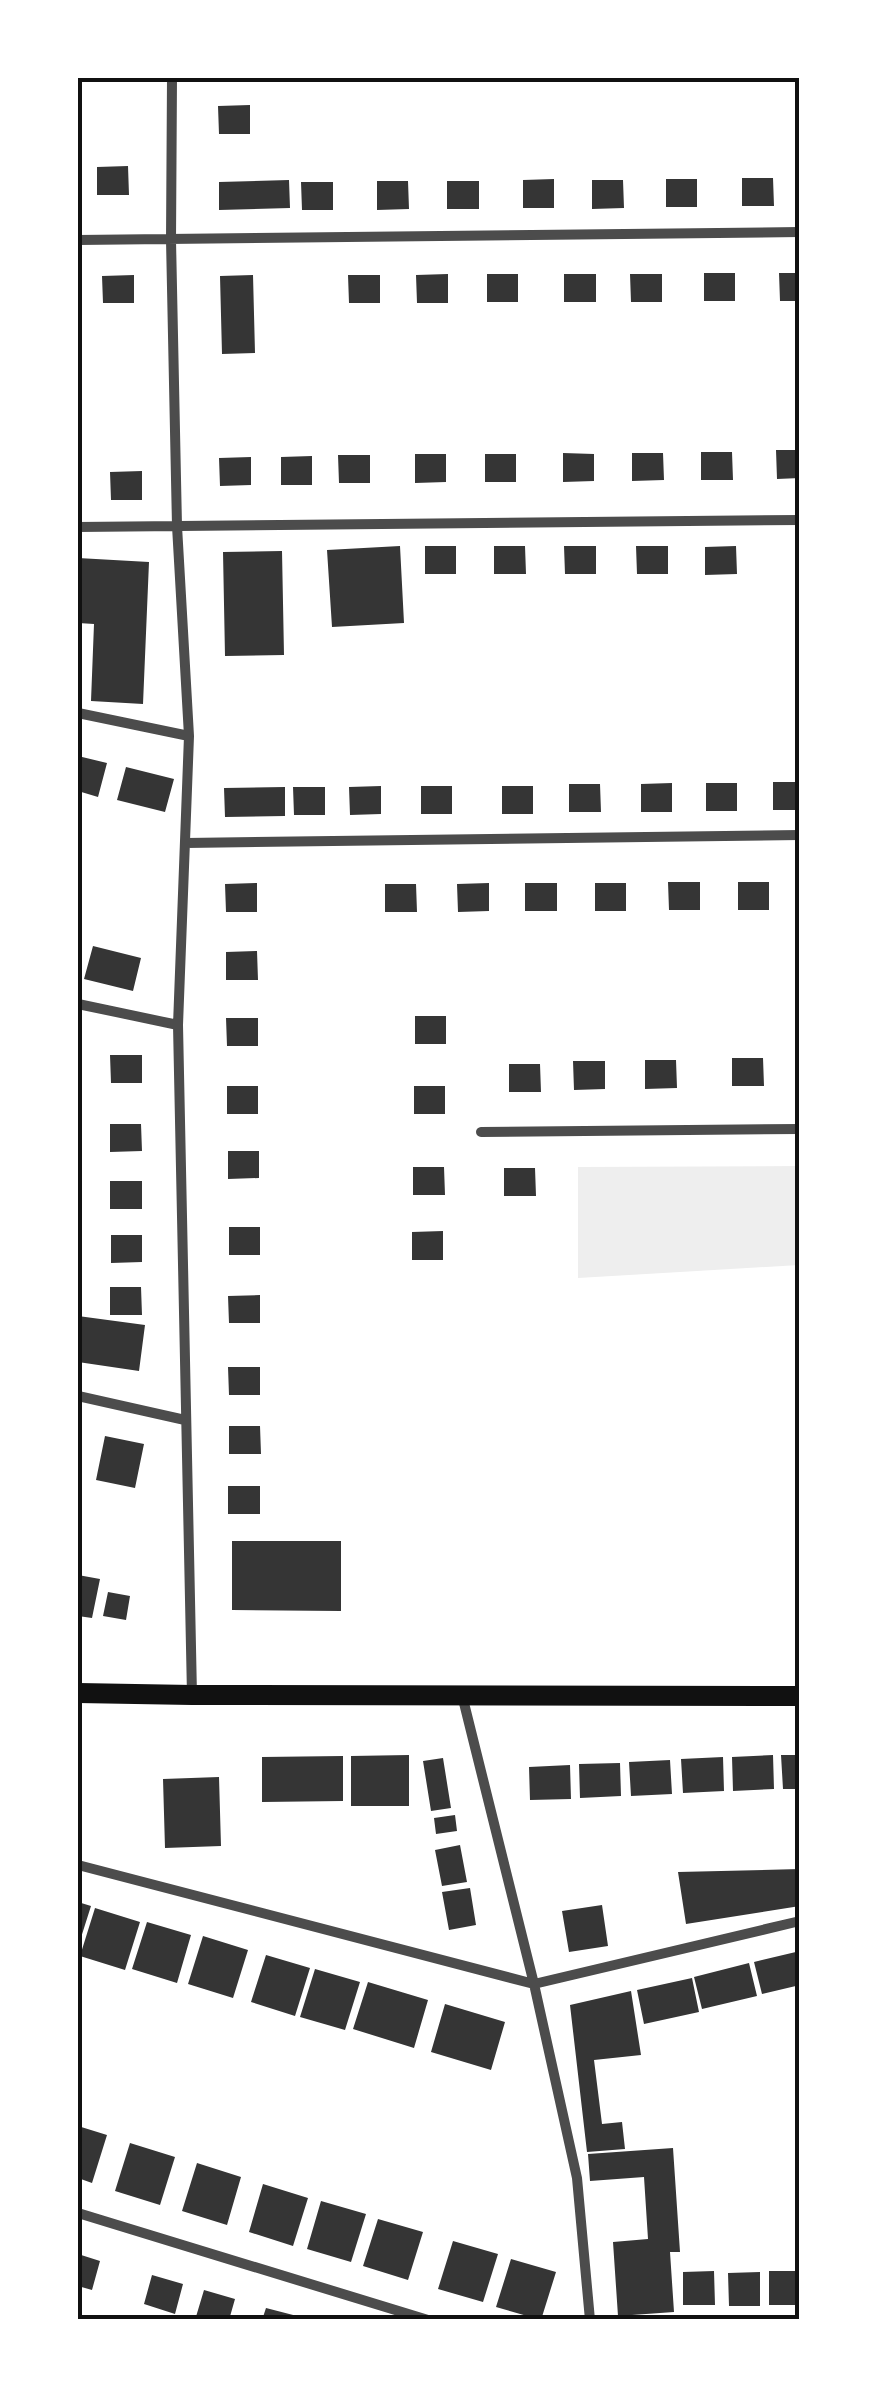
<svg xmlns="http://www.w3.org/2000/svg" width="877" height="2397" font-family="'Noto Sans',sans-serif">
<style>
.green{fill:#eee}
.building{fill:#353535}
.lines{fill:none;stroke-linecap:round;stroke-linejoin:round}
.minor{stroke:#4c4c4c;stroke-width:10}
.primary{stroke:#111;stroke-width:20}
.neatline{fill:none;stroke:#111;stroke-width:4}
</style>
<rect width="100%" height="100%" fill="#fff"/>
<!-- green -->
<path class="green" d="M799,1166V1265L578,1278V1167Z"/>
<!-- building -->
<path class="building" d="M250,105V134H219L218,106Z
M128,166L129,195H97V167Z
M742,178H773L774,206H742Z
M554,179V208H523V180Z
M666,179H697V207H666Z
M289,180L290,208L219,210V182Z
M592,180H623L624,208L592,209Z
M377,181H408L409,209L377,210Z
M447,181H479V209H447Z
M301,182H333V210H302Z
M704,273H735V301H704Z
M779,273H800V301H780Z
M448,274V303H417L416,275Z
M487,274H518V302H487Z
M564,274H596V302H564Z
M630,274H662V302H631Z
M134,275V303H103L102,276Z
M253,275L255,353L222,354L220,276Z
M348,275H380V303H349Z
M776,450H800V478L777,479Z
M701,452H732L733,480H701Z
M563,453L594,454V481L563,482Z
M632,453H663L664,480L632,481Z
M415,454H446V482L415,483Z
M485,454H516V482H485Z
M338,455H370V483H339Z
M312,456V485H281V457Z
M251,457V485L220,486L219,458Z
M142,471V500H111L110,472Z
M400,546L404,623L332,627L327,550Z
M425,546H456V574H425Z
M494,546H525L526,574H494Z
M564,546H596V574H565Z
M636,546H668V574H637Z
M736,546L737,574L705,575V547Z
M282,551L284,655L225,656L223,552Z
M78,558L149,562L143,704L91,701L94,624L78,623Z
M78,756L107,763L98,797L78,791Z
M126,767L174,779L165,812L117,800Z
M773,782H800V810H773Z
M672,783V812H641V784Z
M706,783H737V811H706Z
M569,784H600L601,812H569Z
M381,786V814L350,815L349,787Z
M421,786H452V814H421Z
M502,786H533V814H502Z
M285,787V816L225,817L224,788Z
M293,787H325V815H294Z
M668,882H700V910H669Z
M738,882H769V910H738Z
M257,883V912H226L225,884Z
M489,883V911L458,912L457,884Z
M525,883H557V911H525Z
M595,883H626V911H595Z
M385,884H416L417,912H385Z
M93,946L141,958L133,991L84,979Z
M257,951L258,980H226V952Z
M415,1016H446V1044H415Z
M226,1018H258V1046H227Z
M110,1055H142V1083H111Z
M732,1058H763L764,1086H732Z
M645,1060H676L677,1088L645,1089Z
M573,1061H605V1089L574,1090Z
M509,1064H540L541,1092H509Z
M227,1086H258V1114H227Z
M414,1086H445V1114H414Z
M110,1124H141L142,1151L110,1152Z
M228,1151H259V1178L228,1179Z
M413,1167H444L445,1195H413Z
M504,1168H535L536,1196H504Z
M110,1181H142V1209H110Z
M229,1227H260V1255H229Z
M443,1231V1260H412V1232Z
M111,1235H142V1262L111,1263Z
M110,1287H141L142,1315H110Z
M260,1295V1323H229L228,1296Z
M78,1316L145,1325L139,1371L78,1362Z
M228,1367H260V1395H229Z
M229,1426H260L261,1454H229Z
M105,1436L144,1444L135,1488L96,1480Z
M228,1486H260V1514H228Z
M232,1541H341V1611L232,1610Z
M78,1575L100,1579L92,1618L78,1616Z
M108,1592L130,1596L126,1620L103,1616Z
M409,1755V1806H351V1756Z
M773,1755L774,1789L733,1791L732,1757Z
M781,1755H800V1789H783Z
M343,1756V1801L262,1802V1757Z
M723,1757L724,1791L683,1793L681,1759Z
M443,1758L451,1808L431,1811L423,1761Z
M670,1760L672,1794L631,1796L629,1762Z
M620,1763L621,1796L580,1798L579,1764Z
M570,1765L571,1799L530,1800L529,1767Z
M219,1777L221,1846L165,1848L163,1779Z
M455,1815L457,1831L436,1834L434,1818Z
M460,1845L467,1882L442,1886L435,1850Z
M800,1869V1906L686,1924L678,1872Z
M470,1888L476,1925L449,1930L442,1892Z
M78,1902L91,1906L78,1947Z
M602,1905L608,1946L569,1952L562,1911Z
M95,1908L140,1922L125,1970L80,1956Z
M147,1922L191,1935L177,1983L132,1969Z
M203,1936L248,1950L233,1998L188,1984Z
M800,1951V1985L762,1994L754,1962Z
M266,1955L310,1968L295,2016L251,2002Z
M749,1963L757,1996L702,2009L694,1977Z
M315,1969L360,1982L345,2030L300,2017Z
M692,1978L699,2012L644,2024L637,1990Z
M368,1982L428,2000L414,2048L353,2029Z
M631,1991L641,2055L594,2060L602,2124L622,2122L625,2149L587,2152L570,2005Z
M445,2004L505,2022L491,2070L431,2052Z
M78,2126L107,2135L92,2183L78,2178Z
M130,2143L175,2157L160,2205L115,2191Z
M673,2148L680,2252H670L674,2312L618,2316L613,2242L648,2239L644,2177L590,2181L588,2154Z
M197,2163L241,2177L227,2225L182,2211Z
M263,2184L308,2198L293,2246L249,2232Z
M321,2201L366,2214L351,2262L307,2249Z
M378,2219L423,2232L408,2280L363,2266Z
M453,2241L498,2254L483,2302L438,2289Z
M78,2254L100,2261L92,2290L78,2286Z
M511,2259L556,2272L541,2320L496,2307Z
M714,2271L715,2305H683V2272Z
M769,2271H800V2305H769Z
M760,2272V2306H729L728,2273Z
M152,2275L183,2284L175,2314L144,2304Z
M204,2290L235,2299L229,2320H195Z
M266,2308L297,2316L296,2320H262Z"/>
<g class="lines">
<!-- minor -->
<path class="minor" d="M172,78L171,240L177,526L189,736L178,1025L192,1695
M78,240L800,232
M78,527L800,520
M78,713L189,736
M186,843L800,835
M78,1004L178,1025
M481,1132L800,1129
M78,1396L185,1420
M462,1695L534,1984L577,2178L590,2320
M78,1865L534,1984L800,1921
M78,2213L428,2320"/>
<!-- primary -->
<path class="primary" d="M78,1693L192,1695L800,1696"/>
</g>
<!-- border -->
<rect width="877" height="2397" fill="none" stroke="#ffffff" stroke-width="160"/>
<rect x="80" y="80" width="717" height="2237" class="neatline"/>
</svg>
